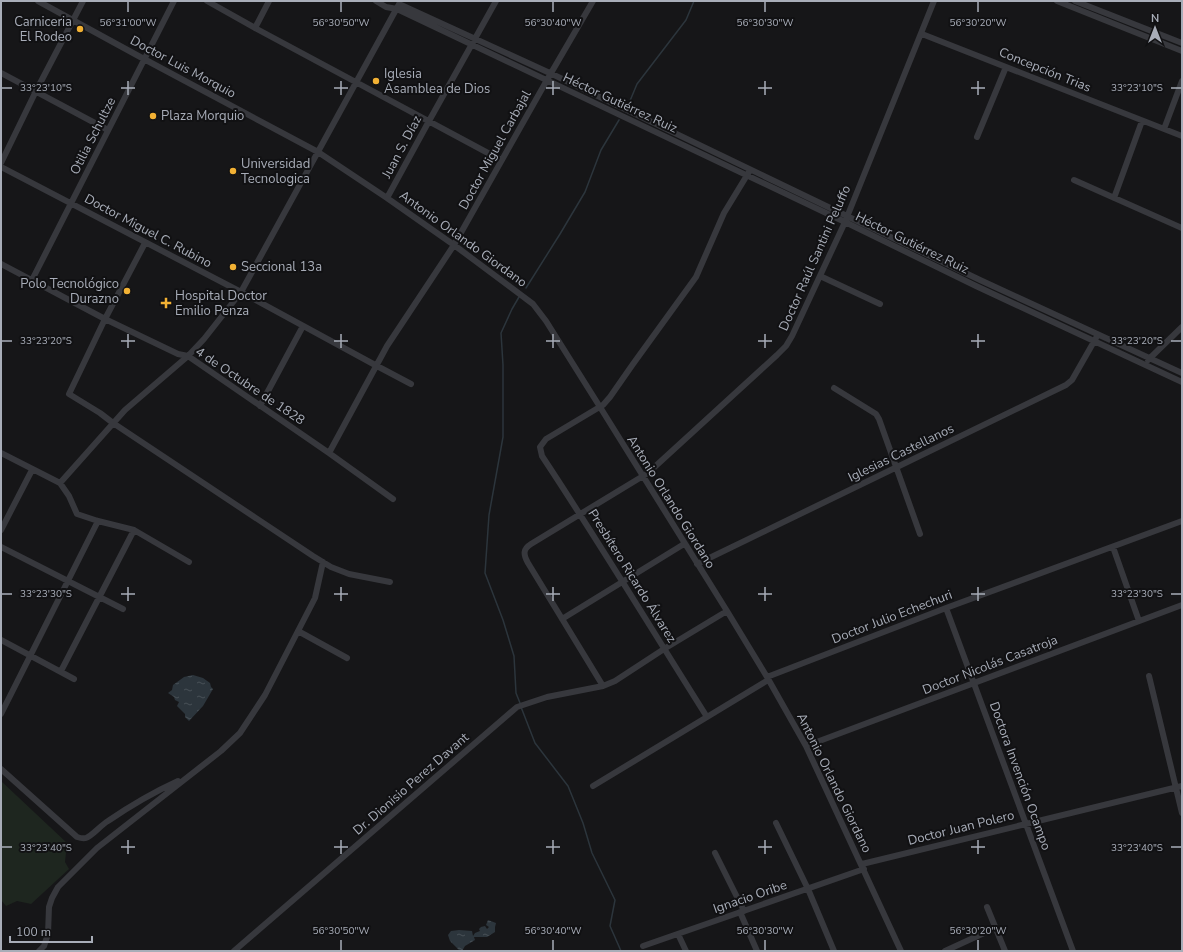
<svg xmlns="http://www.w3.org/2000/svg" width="1183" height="952" font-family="'Nunito Sans',sans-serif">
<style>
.pitch{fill:#1e261f}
.water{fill:url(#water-ripples)}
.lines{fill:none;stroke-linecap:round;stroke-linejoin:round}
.stream{stroke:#2c353c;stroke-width:1.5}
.street{stroke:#37383d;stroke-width:6}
.ticks{fill:none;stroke:#a8adb8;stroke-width:1.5}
.poi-dot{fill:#f2b134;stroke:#111113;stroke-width:1.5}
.labels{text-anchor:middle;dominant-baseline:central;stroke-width:4;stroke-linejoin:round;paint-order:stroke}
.poi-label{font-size:13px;fill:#a8adb8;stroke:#111113;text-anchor:start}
.street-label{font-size:13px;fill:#a8adb8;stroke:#111113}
.ticks-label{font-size:10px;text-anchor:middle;fill:#a8adb8;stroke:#111113;stroke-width:4;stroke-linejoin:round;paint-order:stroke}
</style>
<defs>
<pattern id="water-ripples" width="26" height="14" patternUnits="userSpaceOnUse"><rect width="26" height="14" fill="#2c353c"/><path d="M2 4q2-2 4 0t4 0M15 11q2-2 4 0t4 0" fill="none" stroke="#485056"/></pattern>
</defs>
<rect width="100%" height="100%" fill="#161618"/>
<!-- pitch -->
<path class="pitch" d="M1,781L67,843L65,862L69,869L31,904L17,901L6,906L1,900Z"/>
<!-- water -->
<path class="water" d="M193,675L203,678L210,683L211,687L213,689L203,706L189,721L185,717V714L177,706L179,702L175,700L174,697L168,693L172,690L173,685L184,677Z
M488,920L496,923L495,927V932L487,937H474L475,940L465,946L462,951H460L450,941L448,935L451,931L459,930L472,931L473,936L475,933L480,931L479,929L481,927L485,926L487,929L489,927L486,925Z"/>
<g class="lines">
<!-- stream -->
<path class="stream" d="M627,108L637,84L686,20L694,1
M526,288L560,234L585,192L601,150L619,120
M519,297L512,309L501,333L503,365V437L489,515L485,573L503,620L514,656L516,693L520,703
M521,707L535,743L568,786L583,823L592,853L615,900L610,926L621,951"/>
<!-- street -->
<path class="street" d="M38,1L144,59L318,152L387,198L454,245L533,304L546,321L600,407L727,611L767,677L806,746L901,951
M207,1L255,28L501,160
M376,1L386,7L397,9L845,222L976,286L1182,382
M1057,1L1182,51
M1075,1L1182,43
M399,4L552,74L980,280L1182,373
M255,28L269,1
M922,34L1182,136
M1,73L108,130
M1164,129L1182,81
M977,137L1006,67
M1,163L36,91L83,1
M1,167L241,292L377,366L411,384
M1074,180L1182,228
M387,198L429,121L496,1
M1114,198L1142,121
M145,243L105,319L69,394L100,413L113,423L313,556L331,567L349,574L390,582
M1,264L105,319L178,354L188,356L329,453L393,499
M820,276L880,304
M32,280L174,1
M1148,360L1182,327
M834,388L876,414L879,419L920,534
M260,406L303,326
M1,453L60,483L69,496L77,514L98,521L134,530L189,562
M329,453L387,346L454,245L547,80L593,1
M60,483L125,410L188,356L204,339L241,292L398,6
M1,530L32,470
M1,547L123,609
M1113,547L1139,621
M697,564L897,467L1066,385L1072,380L1096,338
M946,608L1073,951
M562,619L684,544
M298,631L347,658
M1,640L74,679
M61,671L134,530
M1149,676L1182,813
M767,677L946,608L1182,521
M603,686L528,563C523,554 523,549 531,544L648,473L777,355L786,346L792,336L845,222L934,1
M1,714L98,521
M707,717C652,630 599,542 542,456L540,447L546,439L603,405L610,397L633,364L696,277L724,213L749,172
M806,746L1182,605
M1,769L77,837C80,838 83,839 86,838C92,836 101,825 108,821C130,806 154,792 178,781
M593,786L768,680
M776,823L808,889L834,951
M715,853L744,911
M862,864L1182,786
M987,907L1005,951
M740,912L757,951
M678,934L686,951
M643,946L864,869
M39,951L44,946L48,934L49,907L52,898L58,887L97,848L221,751L240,733L265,695L315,598L323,562
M234,951L517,707L547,697L603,686L615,681L664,649L727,611
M945,951L995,928"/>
</g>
<!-- ticks -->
<path class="ticks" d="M128,2V12M341,2V12M553,2V12M765,2V12M978,2V12M128,81V95M341,81V95M553,81V95M765,81V95M978,81V95M2,88H12M121,88H135M334,88H348M546,88H560M758,88H772M971,88H985M1171,88H1181M128,334V348M341,334V348M553,334V348M765,334V348M978,334V348M2,341H12M121,341H135M334,341H348M546,341H560M758,341H772M971,341H985M1171,341H1181M128,587V601M341,587V601M553,587V601M765,587V601M978,587V601M2,594H12M121,594H135M334,594H348M546,594H560M758,594H772M971,594H985M1171,594H1181M128,840V854M341,840V854M553,840V854M765,840V854M978,840V854M2,847H12M121,847H135M334,847H348M546,847H560M758,847H772M971,847H985M1171,847H1181M341,940V950M553,940V950M765,940V950M978,940V950"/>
<!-- markers -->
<g class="poi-dot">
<circle cx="80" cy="29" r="4"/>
<circle cx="376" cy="81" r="4"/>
<circle cx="153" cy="116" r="4"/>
<circle cx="233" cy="171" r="4"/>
<circle cx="233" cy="267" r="4"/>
<circle cx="127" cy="291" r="4"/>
<path d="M164 297h4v4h4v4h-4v4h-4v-4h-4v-4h4z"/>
</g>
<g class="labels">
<!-- poi labels -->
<g class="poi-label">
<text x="72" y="22" text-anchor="end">Carniceria<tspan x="72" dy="15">El Rodeo</tspan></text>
<text x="384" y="74">Iglesia<tspan x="384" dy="15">Asamblea de Dios</tspan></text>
<text x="161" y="116">Plaza Morquio</text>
<text x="241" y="164">Universidad<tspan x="241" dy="15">Tecnologica</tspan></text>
<text x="241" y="267">Seccional 13a</text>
<text x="119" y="284" text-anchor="end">Polo Tecnológico<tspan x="119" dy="15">Durazno</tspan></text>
<text x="175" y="296">Hospital Doctor<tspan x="175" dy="15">Emilio Penza</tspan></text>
</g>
<!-- street labels -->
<g class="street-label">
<text transform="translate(183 67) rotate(28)">Doctor Luis Morquio</text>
<text transform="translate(1045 70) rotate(22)">Concepción Trias</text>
<text transform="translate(620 103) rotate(25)">Héctor Gutiérrez Ruiz</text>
<text transform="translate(93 136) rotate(-63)">Otilia Schultze</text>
<text transform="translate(402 147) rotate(-62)">Juan S. Díaz</text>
<text transform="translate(495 150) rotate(-61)">Doctor Miguel Carbajal</text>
<text transform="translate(148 231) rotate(28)">Doctor Miguel C. Rubino</text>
<text transform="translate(463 239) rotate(36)">Antonio Orlando Giordano</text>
<text transform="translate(912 243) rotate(26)">Héctor Gutiérrez Ruiz</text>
<text transform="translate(815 258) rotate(-66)">Doctor Raúl Santini Peluffo</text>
<text transform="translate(250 386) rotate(34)">4 de Octubre de 1828</text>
<text transform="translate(901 453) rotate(-26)">Iglesias Castellanos</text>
<text transform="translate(671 502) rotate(58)">Antonio Orlando Giordano</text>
<text transform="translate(632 576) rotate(58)">Presbítero Ricardo Álvarez</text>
<text transform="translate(892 617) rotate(-21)">Doctor Julio Echechuri</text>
<text transform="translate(990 665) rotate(-21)">Doctor Nicolás Casatroja</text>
<text transform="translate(1020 776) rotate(70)">Doctora Invención Ocampo</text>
<text transform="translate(834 783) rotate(64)">Antonio Orlando Giordano</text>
<text transform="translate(411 784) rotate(-41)">Dr. Dionisio Perez Davant</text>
<text transform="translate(961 828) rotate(-14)">Doctor Juan Polero</text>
<text transform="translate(750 897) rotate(-19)">Ignacio Oribe</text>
</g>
</g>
<g class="ticks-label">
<text x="128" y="26">56°31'00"W</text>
<text x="341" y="26">56°30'50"W</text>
<text x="553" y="26">56°30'40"W</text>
<text x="765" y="26">56°30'30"W</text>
<text x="978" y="26">56°30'20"W</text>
<text x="46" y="91">33°23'10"S</text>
<text x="1137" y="91">33°23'10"S</text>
<text x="46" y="344">33°23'20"S</text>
<text x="1137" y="344">33°23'20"S</text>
<text x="46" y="597">33°23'30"S</text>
<text x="1137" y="597">33°23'30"S</text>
<text x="46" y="851">33°23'40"S</text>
<text x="1137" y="851">33°23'40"S</text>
<text x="341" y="934">56°30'50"W</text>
<text x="553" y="934">56°30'40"W</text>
<text x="765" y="934">56°30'30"W</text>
<text x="978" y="934">56°30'20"W</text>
</g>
<!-- border -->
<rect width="1183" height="952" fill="none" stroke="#a8adb8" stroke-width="4"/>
<!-- north arrow -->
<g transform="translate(1155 28)" stroke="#111113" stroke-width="3" paint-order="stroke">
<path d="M0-3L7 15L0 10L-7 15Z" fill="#a8adb8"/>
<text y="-6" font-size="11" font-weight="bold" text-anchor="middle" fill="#a8adb8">N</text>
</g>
<!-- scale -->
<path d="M10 936v6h82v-6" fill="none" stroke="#a8adb8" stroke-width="2"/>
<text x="16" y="936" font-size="12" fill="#a8adb8" stroke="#111113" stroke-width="3" paint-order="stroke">100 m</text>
</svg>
